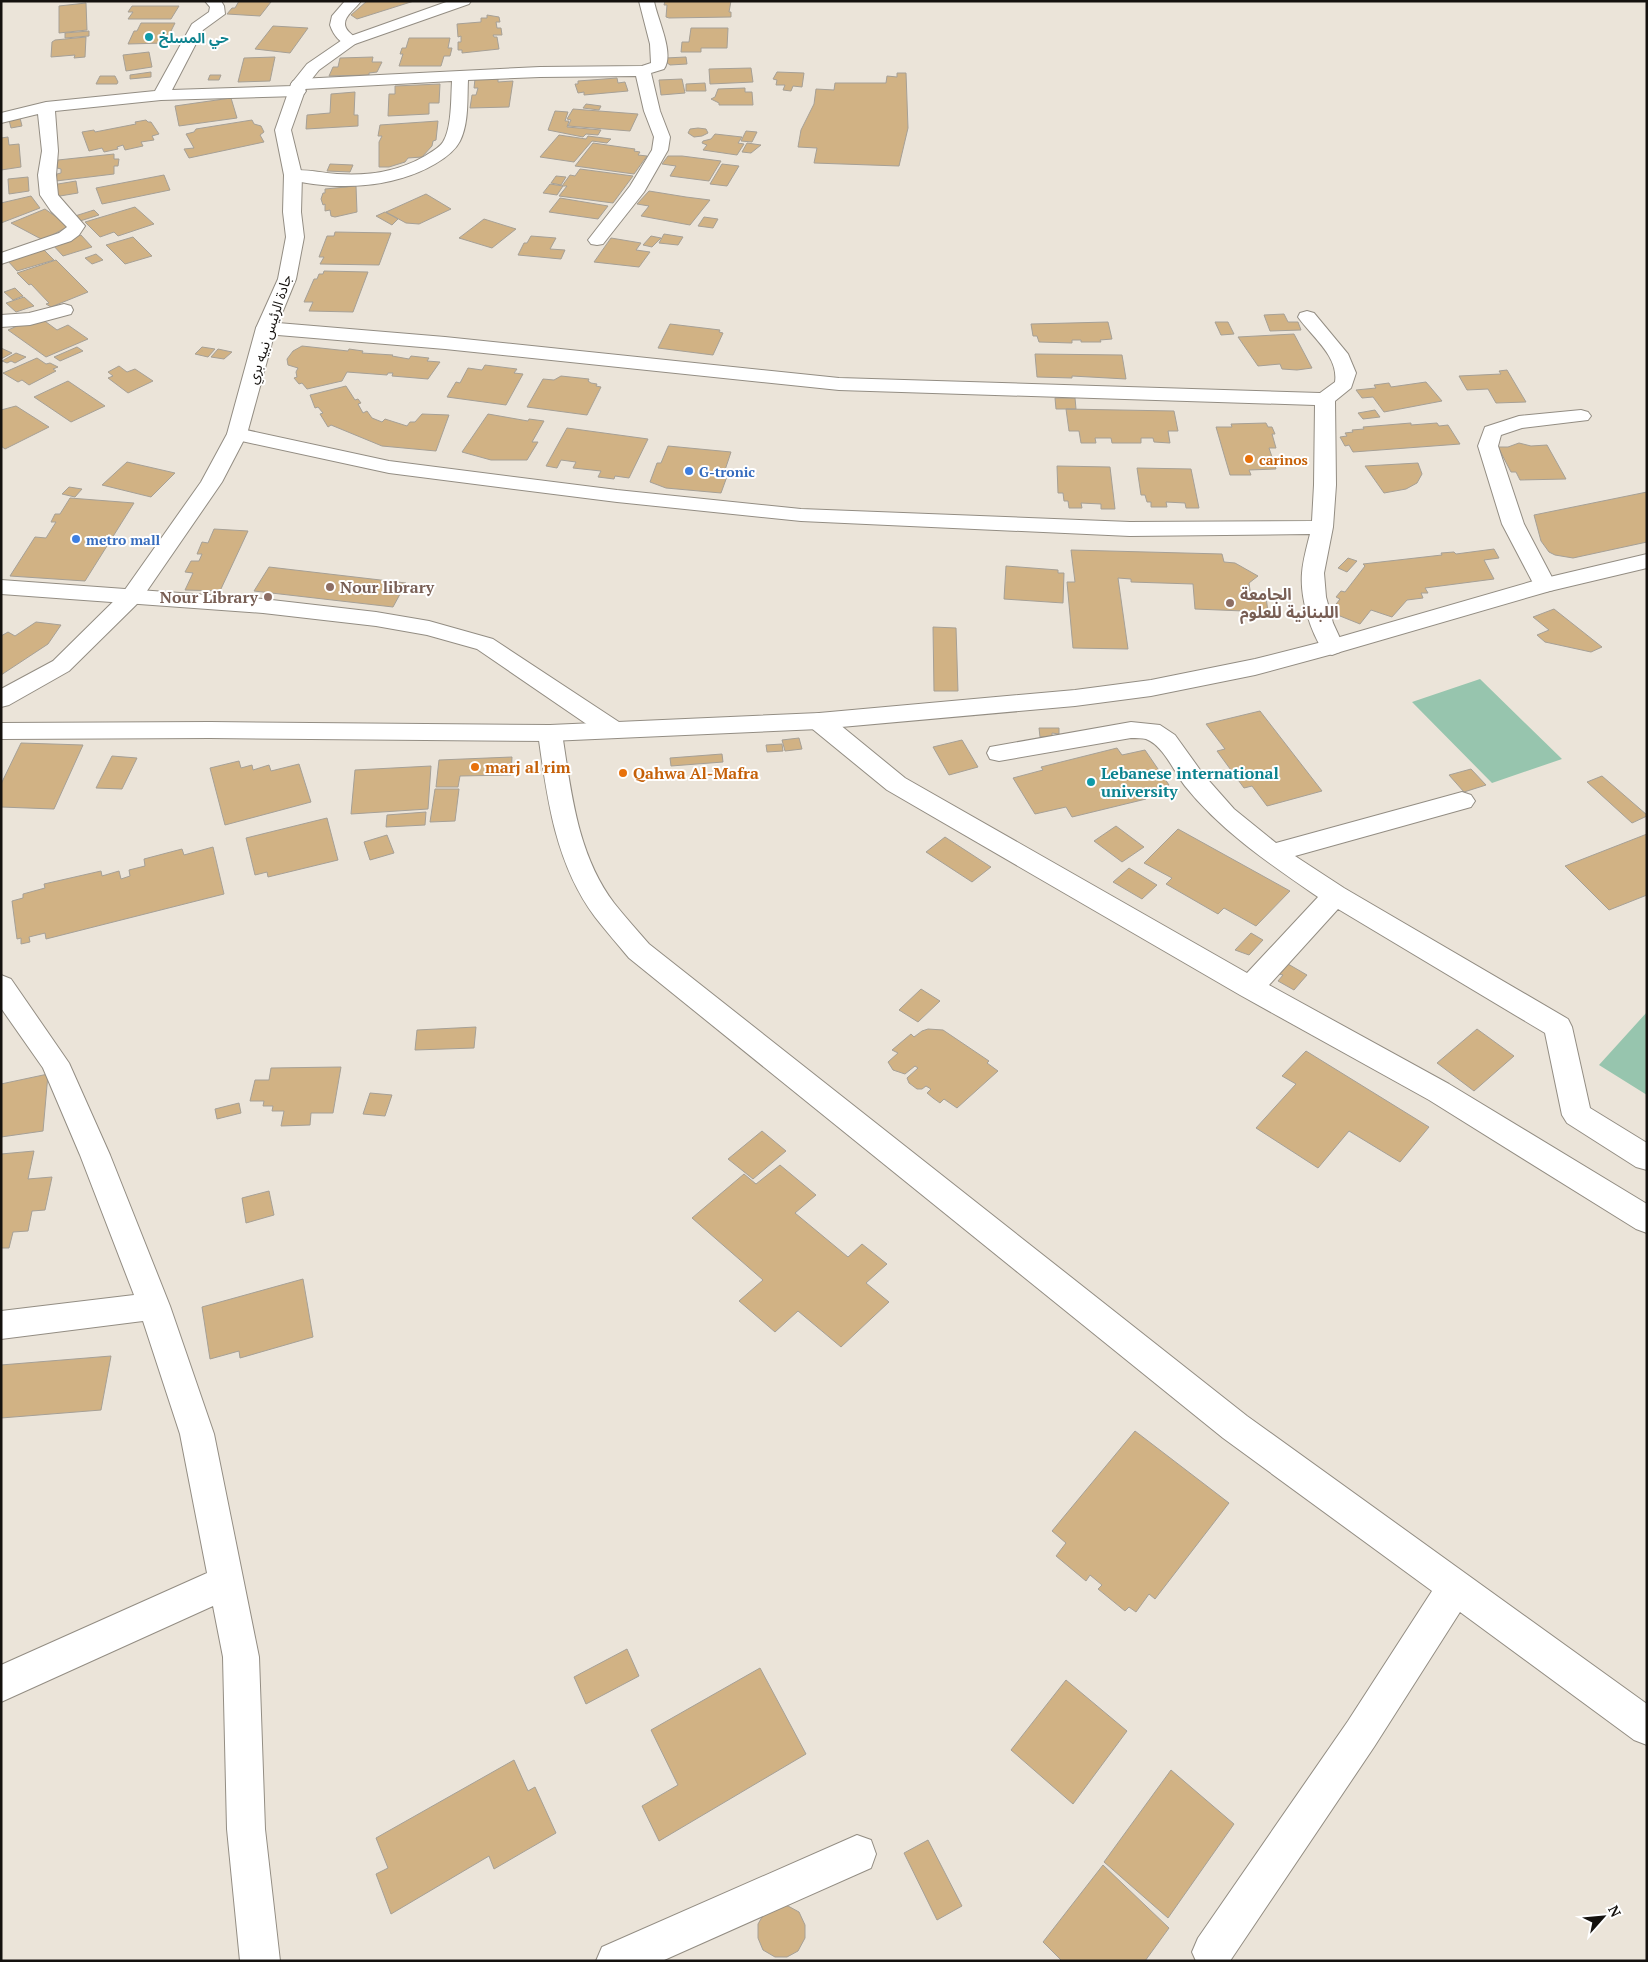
<svg xmlns="http://www.w3.org/2000/svg" width="1648" height="1962" font-family="'PT Serif','Noto Sans Arabic',serif">
<style>
.green{fill:#97c5ae}
.building{fill:#d1b284;stroke:#a6a096}
.lines{fill:none;stroke-linecap:round;stroke-linejoin:round}
.minor-casing{stroke:#938d83;stroke-width:2}
.tertiary-casing{stroke:#938d83;stroke-width:2}
.secondary-casing{stroke:#938d83;stroke-width:2}
.minor{fill:#fff;fill-rule:evenodd}
.tertiary{fill:#fff;fill-rule:evenodd}
.secondary{fill:#fff;fill-rule:evenodd}
.culture-dot{fill:#0f9aa8;stroke:#fff;stroke-width:2}
.food-dot{fill:#e8710a;stroke:#fff;stroke-width:2}
.shop-dot{fill:#3f7fe0;stroke:#fff;stroke-width:2}
.education-dot{fill:#8d6e63;stroke:#fff;stroke-width:2}
.labels{text-anchor:middle;dominant-baseline:central;stroke-width:4;stroke-linejoin:round;paint-order:stroke}
.far-culture-label{font-size:14px;font-weight:bold;fill:#0d838f;stroke:#fff;text-anchor:start}
.far-street-label{font-size:14px;fill:#14110e;stroke:#fff}
.far-food-label{font-size:14px;font-weight:bold;fill:#c56008;stroke:#fff;text-anchor:start}
.far-shop-label{font-size:14px;font-weight:bold;fill:#366cbe;stroke:#fff;text-anchor:start}
.education-label{font-size:16px;font-weight:bold;fill:#785e54;stroke:#fff;text-anchor:start}
.food-label{font-size:16px;font-weight:bold;fill:#c56008;stroke:#fff;text-anchor:start}
.culture-label{font-size:16px;font-weight:bold;fill:#0d838f;stroke:#fff;text-anchor:start}
</style>
<rect width="100%" height="100%" fill="#ebe4d9"/>
<!-- green -->
<path class="green" d="M1480,679L1562,759L1492,783L1412,702Z
M1647,1012V1095L1599,1065Z"/>
<!-- building -->
<path class="building" d="M239,1H256L271,2L260,16L227,14L232,8H235Z
M367,1H414L357,19L351,15Z
M665,1H731L729,12H731V17L669,18L666,17L667,5H664Z
M86,3L87,30L59,33V6Z
M132,6H179L171,19H128L133,12H128Z
M487,15L499,17L500,22H496L497,28H501L502,35H493L494,37H497L499,49L462,53V50H458V42H461V36L458,37L457,24L481,22V18H487Z
M141,23H175L165,43L128,44L134,31H137Z
M273,26L308,28L290,53L255,49Z
M691,28H728L727,48H701V52H681L682,42H689Z
M89,31V36L65,38V33Z
M86,37L85,57L74,58L75,55L51,57L52,42L55,40Z
M409,38H450L448,48H452L450,56H444L441,66H399L403,54H400L402,48H406Z
M149,52L152,67L126,71L123,55Z
M275,57L270,81L238,82L244,58Z
M373,57L372,62H382L377,72L369,73V75L329,76L333,67H338L340,58Z
M686,57L687,64L670,65L666,62L665,58Z
M751,68L753,82L710,84L709,69Z
M151,72V77L130,79V75Z
M777,72L804,73L802,87L793,86L791,91L783,90L785,85H776L777,80L773,79Z
M897,73H906L908,128L899,166L814,163L817,148L798,147L801,130L814,104L816,89L834,90L835,83H886L887,76L897,77Z
M210,75H221L219,80H208Z
M100,76H115L118,82L117,84H96Z
M617,78L618,83L625,82L628,91L584,95V92L578,93L575,84H578V81Z
M475,79H498V82L513,81L509,107L470,108L472,95H476L478,88H474Z
M682,79L685,93L661,95L659,80Z
M705,83L706,91H686V84Z
M440,84L439,103H429V114L388,116L389,94H395V86Z
M745,88V92H752L753,105H719V103L711,99L715,97L718,89Z
M355,92L354,115H358V126L306,129L307,115L330,113L331,94Z
M231,98L237,118L179,126L175,106Z
M586,104L601,106L599,110L583,108Z
M573,109L638,114L630,131L568,126L571,120L567,119Z
M555,111L568,112L565,121H569L567,127L601,130L598,135L586,134L583,137L548,130Z
M20,118L22,126L11,128L9,120Z
M146,120L148,122H151L159,134L152,136L154,140L141,142L143,146L125,150L123,145L117,147L118,149L104,152L102,148L89,151L82,132L94,130L95,132L136,124L135,122Z
M252,120L254,124L261,126L264,132L260,135L264,142L189,158L184,149L194,148L186,134L194,132L196,129Z
M438,121L436,140L433,141L432,146L422,157L408,158L405,162L389,167H379V142L382,136H378L380,125Z
M698,128L706,129L708,133L702,136L694,137L688,133L690,129Z
M746,131L757,132L752,142L741,141Z
M715,134L742,137L738,143L744,144L737,155L703,150L707,145L702,143L703,141L711,139Z
M559,135L586,139L588,136L611,139L607,143L592,141L574,162L540,157Z
M8,137L9,145L19,144L21,167L1,170V138Z
M593,143L635,149L634,151L640,152L638,155L647,156L634,174L575,166Z
M747,143L761,145L751,153L742,152Z
M114,154V159H119L118,166H114V174L56,181L57,174L61,173V169L57,168L58,160Z
M668,156H682L721,161L709,181L670,176L676,166L662,164Z
M330,164L353,165L350,172L327,171Z
M722,164L739,166L727,186L710,184Z
M580,169L633,176L613,203L559,196L567,186H562L570,175L575,176Z
M164,175L170,190L102,204L96,188Z
M556,176L566,177L561,185L551,183Z
M28,177L29,191L9,194L8,179Z
M76,181L78,193L54,197L52,185Z
M550,184L563,186L557,195L543,193Z
M356,186L357,212L335,217L331,216L330,210L325,211V204L323,205L321,199L323,193H325V189Z
M649,191L686,197L710,200L690,225L641,216L649,206L637,204Z
M426,194L451,209L419,224L406,223L386,212Z
M31,196L40,208L1,223V203Z
M560,198L608,206L598,219L549,212Z
M135,207L154,224L118,236L114,232L100,237L85,222Z
M45,209L69,226L43,240L11,223Z
M94,210L99,215L80,221L75,216Z
M385,212L398,219L392,225L376,216Z
M704,217L718,219L713,228L698,226Z
M484,219L516,229L492,248L459,238Z
M335,232L391,233L379,265L320,264L324,257H319L327,236H334Z
M664,234L683,237L678,245L659,243Z
M81,235L92,247L63,256L52,244Z
M531,236L556,238L550,249L565,250L561,259L518,255L524,243H527Z
M651,236L661,238L652,247L643,245Z
M133,237L152,256L125,264L106,245Z
M611,238L641,243L636,250L650,252L639,267L594,262Z
M43,249L54,260L17,271L7,260Z
M96,254L103,260L92,264L85,258Z
M56,260L88,292L51,307L46,304L49,303L31,284L29,285L17,273Z
M324,271L368,272L353,312L309,311L313,302H304L314,279H317L319,274H323Z
M15,288L23,296L13,300L4,292Z
M24,297L34,306L16,312L6,303Z
M1284,314L1288,322H1298L1301,330L1270,331L1264,315Z
M33,319H42L57,330L68,325L88,339L46,357L8,330Z
M1108,322L1112,339L1100,340L1101,342H1081V340H1072V343L1039,342L1037,336H1033L1031,324Z
M1215,322H1228L1234,334L1221,335Z
M670,324L720,330L719,332L723,333L713,355L658,348Z
M1294,334L1312,368L1297,370L1282,369L1280,364L1258,366L1238,337Z
M302,346L348,351L349,349L363,351L362,353L393,355L392,356L409,359L411,356L429,358L427,361L440,362L428,379L392,376L393,373H388L387,375L347,372L342,381L307,389L302,383L299,384L294,378L297,377L296,372L298,368L288,365L287,359L293,351Z
M77,347L83,351L60,361L54,357Z
M202,347L215,349L208,357L195,354Z
M1,348L12,353L1,359Z
M218,349L232,352L224,359L211,357Z
M16,353L26,357L15,363L11,361L7,363L2,361Z
M1035,354L1122,355L1126,379L1072,376V378L1037,377Z
M37,358L46,364L50,363L58,367L53,369L56,371L29,385L22,380L18,382L3,373Z
M485,365L517,369L514,373L523,374L506,405L447,397L456,382L460,383L468,368L482,370Z
M119,366L127,372L135,369L153,381L128,393L108,378L113,376L108,372Z
M1507,370L1526,402L1496,403L1488,389L1467,390L1459,376L1501,374L1499,371Z
M561,376L589,379L588,381L591,383L597,384L596,386L601,387L587,415L527,407L543,379L554,380Z
M68,381L105,406L71,422L34,397Z
M1426,382L1442,401L1384,412L1373,397L1362,398L1356,390L1376,388L1374,385L1389,383L1391,387Z
M346,386L355,400L358,399L361,403L358,404L363,413L367,411L372,418L382,422L385,419L407,426L410,422H415L422,414L449,415L436,451L382,446L331,425L328,427L320,414L323,413L318,407L315,408L310,395Z
M1055,398H1075L1076,409H1056Z
M16,406L49,427L5,449L1,446V410Z
M1066,409L1174,411L1178,431H1168L1170,443L1154,442L1153,438H1141V443H1112L1111,438H1095L1096,443H1081L1079,431H1069Z
M1375,410L1380,417L1363,419L1358,413Z
M488,414L528,421L529,419L544,421L532,442H538L527,460H491L462,452Z
M1266,423L1268,427H1272L1275,434H1272L1276,448H1269L1276,469L1249,470L1251,475H1230L1216,427H1232L1231,424Z
M1411,423V425L1437,423L1439,426L1448,425L1460,444L1353,452L1349,445L1345,446L1340,437L1347,436L1345,433L1353,432L1352,430L1364,429L1363,427Z
M567,428L648,439L629,478L615,476L614,479L598,477L601,471L573,468L576,462L561,460L557,468L546,466Z
M1519,443L1531,446L1547,445L1566,479L1520,480L1516,472H1511L1498,447H1508Z
M668,446L731,452L725,470L729,471L721,493L666,488L650,482L657,463H661Z
M127,462L175,473L151,497L102,485Z
M1418,463L1422,474L1417,483L1406,489L1384,493L1365,466Z
M1057,466L1110,467L1115,509H1101V504L1081,503L1082,508H1069L1068,501H1064L1063,493H1058Z
M1137,468L1191,469L1199,508H1186L1185,503L1166,502L1167,507H1151V502H1147L1145,495H1141Z
M69,487L82,489L75,497L62,494Z
M1647,492V542L1573,558L1555,555L1549,552L1541,541L1534,515Z
M70,498L134,503L85,581L10,576L35,537L46,538L56,522H51L55,514H60Z
M214,529L248,531L220,591L185,590L193,573L185,572L191,561H199L202,554H197L202,542L208,543Z
M1494,549L1499,558L1484,560L1494,579L1425,588L1428,593H1421L1423,598L1407,600L1392,617L1371,610L1360,624L1330,612L1340,599L1336,597L1341,591L1345,592L1365,566L1363,564L1442,555L1441,553L1454,552L1456,554Z
M1071,550L1222,554L1224,562L1235,563L1258,576L1249,583L1251,597H1266L1268,612L1195,609L1193,584L1131,582V579L1118,578L1128,649L1073,648L1067,582H1075Z
M1348,558L1357,561L1347,572L1338,568Z
M1006,566L1058,570V573H1064L1063,603L1004,599Z
M269,567L406,583L393,607L254,591Z
M1554,609L1602,647L1591,652L1545,642L1537,635L1549,630L1533,617Z
M36,622L61,625L48,644L1,675V636L8,632L15,636Z
M933,627L956,628L958,691H934Z
M1260,711L1322,791L1267,806L1252,786L1244,788L1217,751L1225,749L1206,724Z
M1039,728H1059V734L1052,733V737H1040Z
M799,738L802,749L785,751L782,740Z
M962,740L978,767L949,775L933,747Z
M21,743L83,745L54,809L1,807V784Z
M782,744L783,751L767,752L766,745Z
M1117,748L1122,755L1145,750L1169,785L1141,792L1146,799L1072,817L1066,807L1035,814L1013,778L1043,770L1041,767Z
M722,754L723,762L671,766L670,758Z
M112,756L137,758L122,789L96,788Z
M512,757L511,775L460,776L458,787H436L439,760Z
M239,761L241,768L252,765L253,770L269,765L271,771L299,764L311,802L225,825L210,768Z
M431,766L428,809L351,814L355,770Z
M1471,769L1486,785L1464,792L1449,775Z
M1602,776L1647,815V816L1632,823L1587,782Z
M435,789H459L455,821L430,822Z
M426,812L425,825L386,827L387,815Z
M327,818L338,860L268,877L267,872L255,875L246,838Z
M1116,826L1144,847L1122,862L1094,841Z
M1178,829L1290,891L1256,926L1224,908L1218,914L1166,884L1172,878L1144,863Z
M1647,834V895L1609,910L1565,866Z
M387,835L394,853L370,860L364,842Z
M945,837L991,867L972,882L926,852Z
M213,847L224,894L46,939L45,933L29,937L30,942L21,944V938L17,939L12,901L23,898V894L45,888L44,884L101,871L102,876L119,871L121,879L130,876L129,870L145,866L144,859L182,849L184,855Z
M1129,868L1157,885L1142,899L1113,882Z
M1251,933L1263,940L1249,955L1235,950Z
M1288,964L1307,975L1294,990L1278,981L1283,975L1279,974Z
M921,989L940,1001L918,1022L899,1010Z
M476,1027L474,1048L415,1050L417,1030Z
M928,1029L943,1030L989,1061L987,1063L998,1071L957,1108L944,1099L940,1103L933,1098L927,1093L931,1089L926,1086L922,1089H917L909,1083L907,1078L918,1068L915,1066L905,1074L893,1070L888,1062L898,1053L892,1050L911,1034L914,1037L922,1031Z
M1477,1029L1514,1056L1474,1091L1437,1063Z
M1306,1051L1429,1127L1400,1162L1349,1131L1318,1168L1256,1128L1296,1084L1282,1076Z
M341,1067L333,1113H311L310,1125L281,1126L284,1111H272L273,1106H263L264,1101H250L255,1080H269L271,1068Z
M48,1074L43,1131L1,1137V1084Z
M370,1093L392,1095L385,1116L363,1114Z
M239,1103L241,1113L217,1119L215,1109Z
M762,1131L786,1151L753,1179L728,1159Z
M34,1151L28,1179L52,1177L45,1210L32,1211L28,1231L13,1232L9,1248H1V1154Z
M780,1165L816,1195L795,1213L848,1257L862,1244L887,1264L866,1283L889,1302L841,1347L798,1311L775,1332L739,1301L763,1280L692,1218L744,1174L756,1184Z
M269,1191L274,1215L246,1223L242,1198Z
M303,1279L313,1337L240,1358L239,1351L210,1359L202,1307Z
M111,1356L101,1410L1,1418V1365Z
M1135,1431L1229,1503L1155,1599L1149,1594L1136,1612L1129,1607L1125,1611L1098,1589L1102,1585L1090,1575L1086,1581L1056,1556L1066,1543L1052,1531Z
M627,1649L639,1676L586,1704L574,1677Z
M760,1668L806,1754L659,1841L642,1806L678,1785L651,1730Z
M1066,1680L1127,1731L1073,1804L1011,1750Z
M514,1760L528,1791L535,1787L556,1833L494,1869L489,1856L391,1914L376,1874L388,1868L376,1838Z
M1171,1770L1234,1824L1168,1918L1104,1862Z
M928,1840L962,1906L937,1920L904,1853Z
M1103,1865L1169,1928L1145,1961H1062L1043,1942Z
M776,1905L788,1906L799,1912L805,1925V1938L798,1951L787,1957H775L763,1950L758,1938V1924L765,1912Z"/>
<g class="lines">
<!-- minor casing -->
<g class="minor-casing">
<path id="minor" d="M205,1H221L224,6L225,14L203,30L172,90L293,86L291,84L293,81L299,79L540,67L642,66L651,63L650,44L639,1H654C657,19 675,53 664,69L651,73L660,111L670,137L668,150L644,192L603,244L597,245L591,244L588,240L630,186L652,150L654,137L644,111L636,76L540,77L468,80C467,99 469,123 460,141C455,151 445,158 435,164C392,189 335,191 287,179L284,175L287,171C302,168 321,173 337,174C369,176 397,172 425,156C431,152 439,148 443,142C452,128 451,97 452,81L304,89L306,91L304,94L298,96L161,100L55,111L58,151L56,175L58,195L85,226L79,235L71,241L1,264V253L59,233L67,227L51,211L40,195L38,175L42,151L38,114L1,123V113L46,102L155,91L192,24L209,12L210,7Z
M345,1H361C355,10 337,20 349,32C352,35 355,37 358,41L355,44C343,47 334,37 330,25L332,16Z
M64,304L71,306L73,310L71,314L30,325L1,327V315L29,313Z
M1307,311L1314,313L1348,354L1356,373L1351,388L1335,401L1336,485L1333,527L1324,573L1326,597L1333,623L1344,647L1340,652L1332,655L1324,652C1310,631 1300,598 1302,573C1303,560 1307,546 1310,534L1130,536L801,521L617,502L389,473L237,440L230,438L227,434L230,430L237,428L389,461L617,490L801,509L1130,522L1312,521L1314,485L1315,405L839,390L445,349L266,334L259,332L256,328L259,324L266,322L445,337L839,378L1320,393L1335,382C1339,356 1311,336 1298,317L1300,313Z
M1581,410L1588,412L1591,416L1588,420L1522,428L1501,435L1498,446L1524,524L1556,585L1553,590L1545,592L1537,590L1534,585L1502,524L1478,446L1485,427L1519,416Z
M1,580L263,599L376,612L429,621L493,639L622,724L625,730L622,736L613,738L604,736L477,649L427,635L376,626L263,613L1,594Z
M819,713L828,715L905,778L1247,973L1318,897C1270,864 1222,832 1185,786C1174,772 1164,746 1146,739C1142,738 1136,738 1131,738L999,761L990,759L987,753L990,747L1131,722L1160,725L1175,735L1203,774L1234,809L1276,843L1462,792L1471,795L1475,801L1471,807L1295,856L1344,888L1568,1019L1572,1027L1590,1108L1647,1143V1170L1636,1167L1567,1123L1562,1115L1545,1033L1338,909L1269,985L1449,1084L1647,1204V1233L1636,1229L1429,1100L1240,995L887,790L810,727L807,721L810,715Z
M550,725L559,727L562,733C571,791 577,854 614,903C625,917 637,930 649,944L1247,1416L1647,1704V1745L1634,1740L1460,1612L1374,1747L1230,1961H1196L1192,1952L1198,1938L1348,1721L1432,1591L1223,1438L629,958C618,945 606,931 595,917C555,863 547,798 538,733L541,727Z
M1,975L11,979L69,1063L110,1155L170,1306L214,1434L259,1657L265,1829L280,1961H240L227,1829L223,1657L213,1606L1,1702V1665L207,1573L180,1434L143,1321L1,1339V1311L134,1295L80,1155L43,1068L1,1008Z
M857,1835L871,1840L876,1854L871,1868L662,1961H596L602,1947Z"/>
</g>
<!-- tertiary casing -->
<g class="tertiary-casing">
<path id="tertiary" d="M1647,554V568L1550,591L1340,652L1255,675L1151,696L1075,706L819,729L550,741L210,738L1,739V723L210,722L550,725L819,713L1075,690L1151,680L1255,659L1326,641L1537,580Z"/>
</g>
<!-- secondary casing -->
<g class="secondary-casing">
<path id="secondary" d="M449,1H471L469,4L355,44L319,70L307,85L291,130L302,175L301,212L304,237L296,279L276,328L247,434L222,482L140,601L69,671L9,705L1,707V689L53,661L124,591L201,482L227,434L256,328L278,279L286,237L283,212L284,175L275,130L291,84L307,64L345,38Z"/>
</g>
<!-- minor -->
<use href="#minor" class="minor"/>
<!-- tertiary -->
<use href="#tertiary" class="tertiary"/>
<!-- secondary -->
<use href="#secondary" class="secondary"/>
</g>
<!-- markers -->
<g class="culture-dot">
<circle cx="149" cy="37" r="5"/>
<circle cx="1091" cy="782" r="5"/>
</g>
<g class="food-dot">
<circle cx="1249" cy="459" r="5"/>
<circle cx="475" cy="767" r="5"/>
<circle cx="623" cy="773" r="5"/>
</g>
<g class="shop-dot">
<circle cx="689" cy="471" r="5"/>
<circle cx="76" cy="539" r="5"/>
</g>
<g class="education-dot">
<circle cx="330" cy="587" r="5"/>
<circle cx="268" cy="597" r="5"/>
<circle cx="1230" cy="603" r="5"/>
</g>
<g class="labels">
<!-- far-culture labels -->
<g class="far-culture-label">
<text x="159" y="37">حي المسلخ</text>
</g>
<!-- far-street labels -->
<g class="far-street-label">
<text transform="translate(269 329) rotate(-72)">جادة الرئيس نبيه بري</text>
</g>
<!-- far-food labels -->
<g class="far-food-label">
<text x="1259" y="459">carinos</text>
</g>
<!-- far-shop labels -->
<g class="far-shop-label">
<text x="699" y="471">G-tronic</text>
<text x="86" y="539">metro mall</text>
</g>
<!-- education labels -->
<g class="education-label">
<text x="340" y="587">Nour library</text>
<text x="1240" y="594">الجامعة<tspan x="1240" dy="18">اللبنانية للعلوم</tspan></text>
<text x="258" y="597" text-anchor="end">Nour Library</text>
</g>
<!-- food labels -->
<g class="food-label">
<text x="485" y="767">marj al rim</text>
<text x="633" y="773">Qahwa Al-Mafra</text>
</g>
<!-- culture labels -->
<g class="culture-label">
<text x="1101" y="773">Lebanese international<tspan x="1101" dy="18">university</tspan></text>
</g>
</g>
<!-- border -->
<rect width="1648" height="1962" fill="none" stroke="#14110e" stroke-width="5"/>
<!-- north arrow -->
<g transform="translate(1603 1917) rotate(63)" stroke="#ffffff" stroke-width="4" paint-order="stroke">
<path d="M0-4L9 19L0 12L-9 19Z" fill="#14110e"/>
<text y="-8" font-size="14" font-weight="bold" text-anchor="middle" fill="#14110e">N</text>
</g>
</svg>
